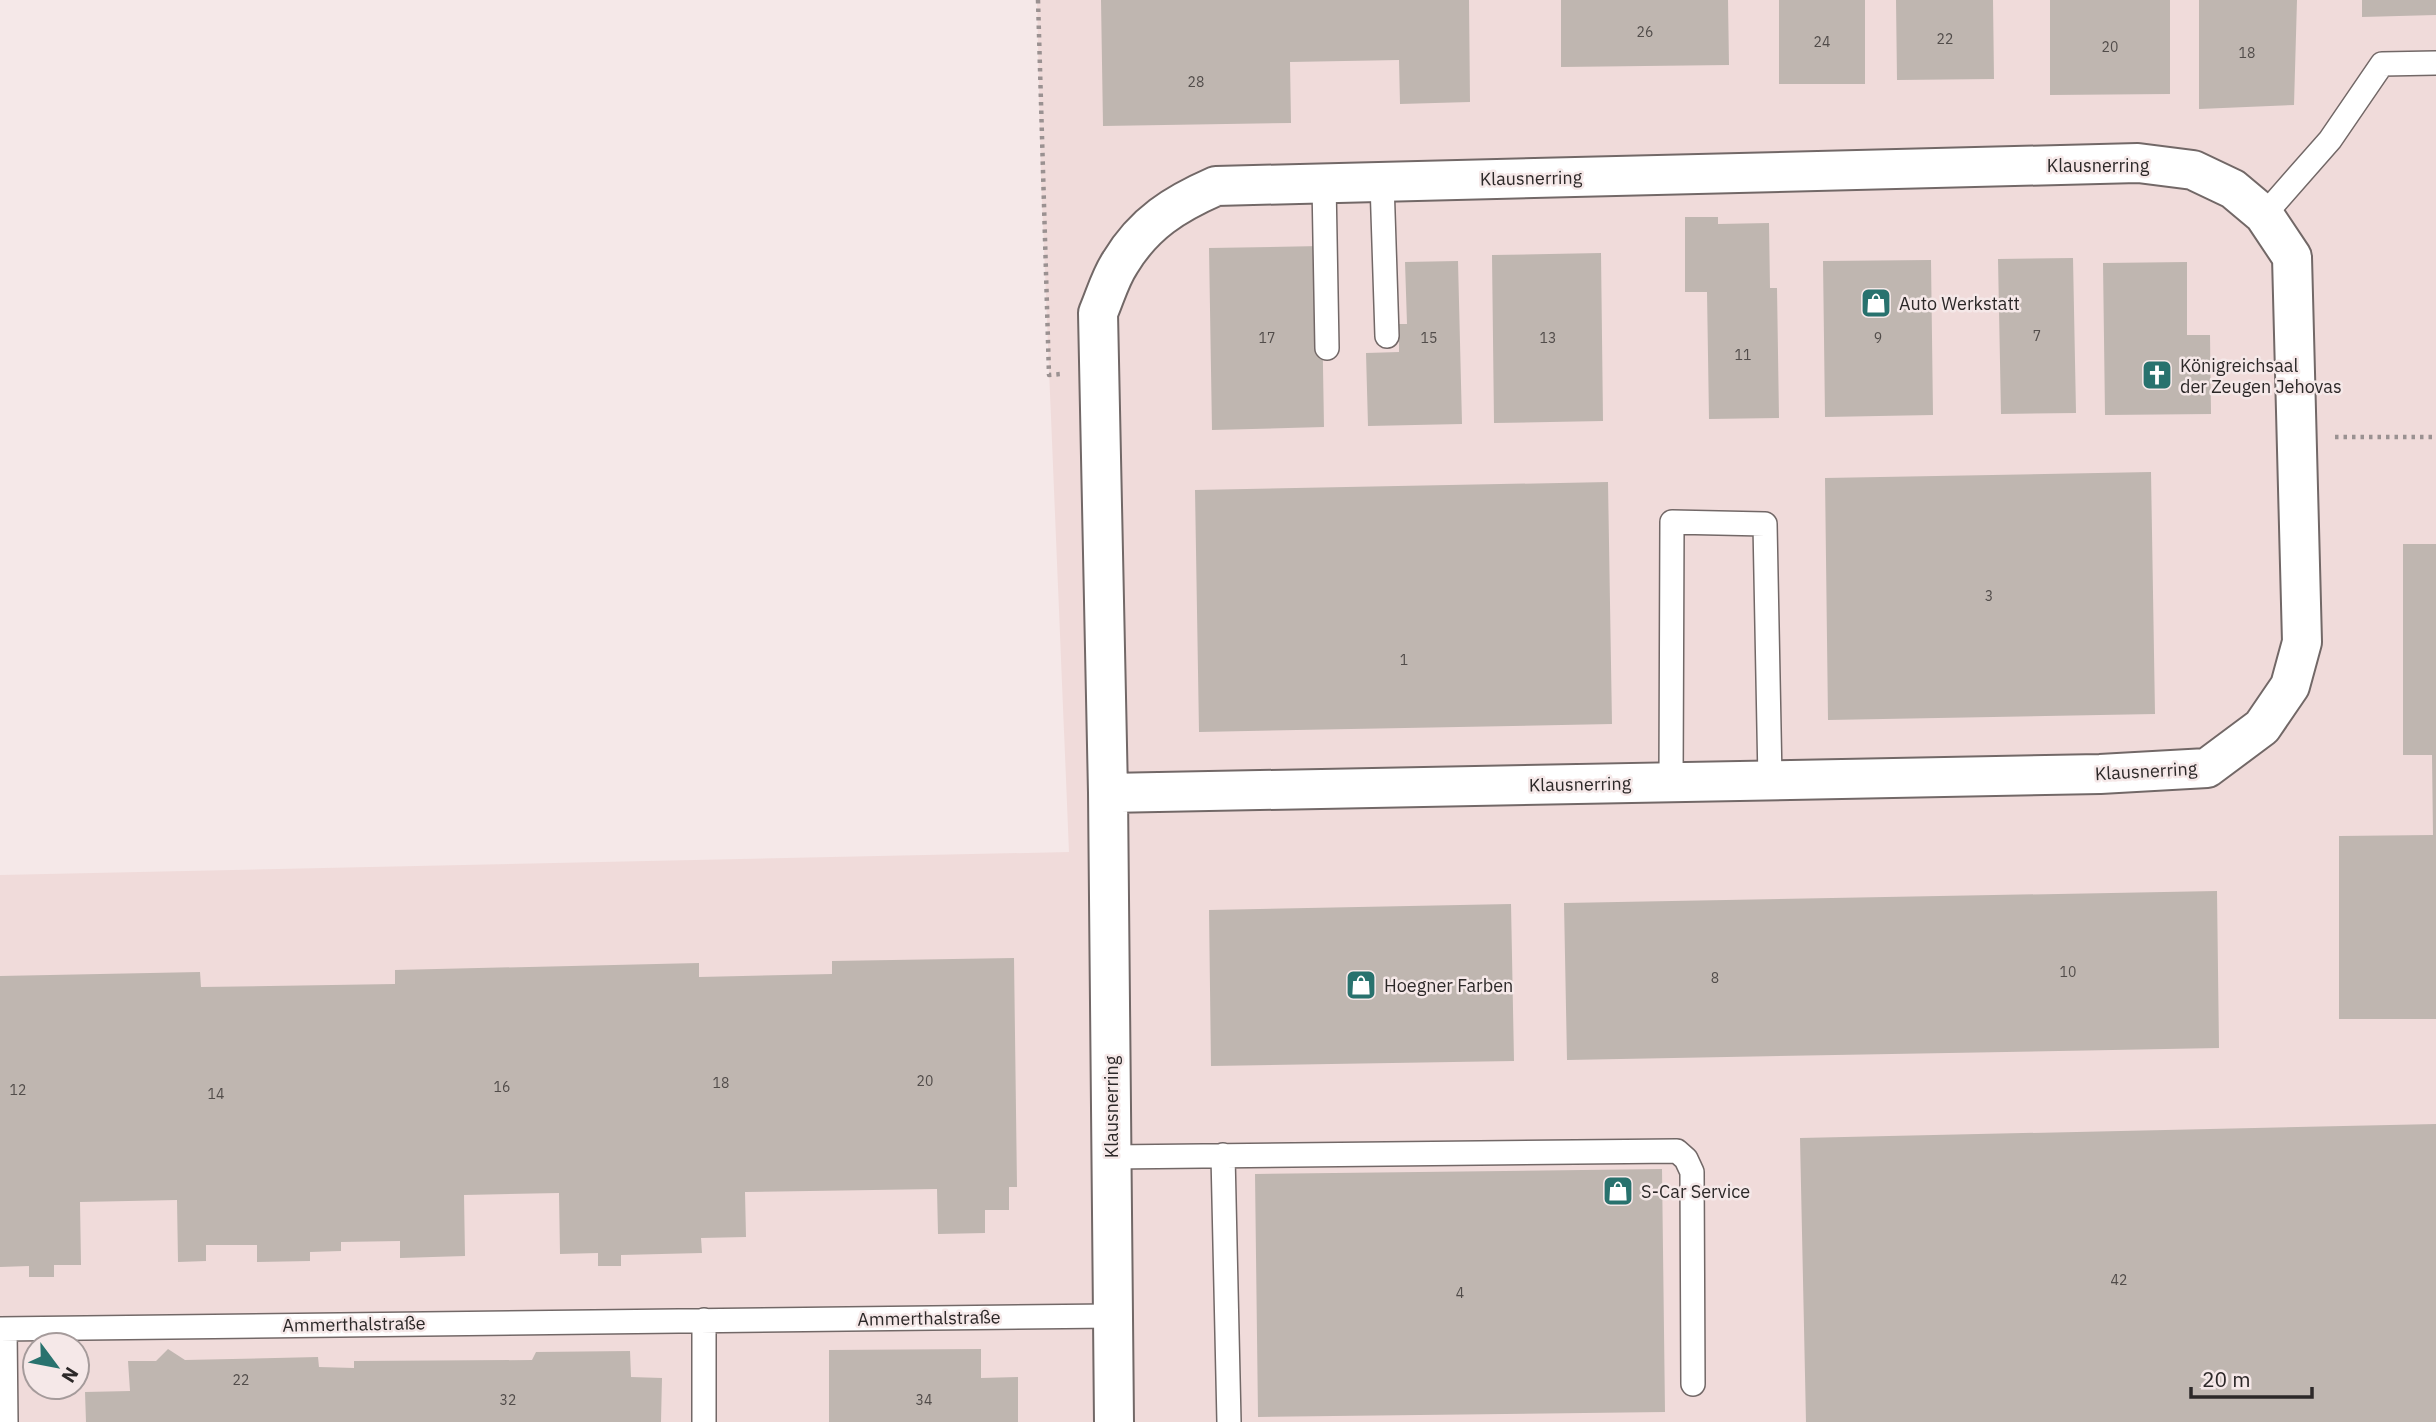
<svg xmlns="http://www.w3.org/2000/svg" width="2436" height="1422" font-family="'IBM Plex Sans',sans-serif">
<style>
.built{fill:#f0dbda;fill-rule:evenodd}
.building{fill:#bfb6b0}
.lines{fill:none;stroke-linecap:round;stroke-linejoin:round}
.lane-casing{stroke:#726867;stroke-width:26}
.street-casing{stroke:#726867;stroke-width:42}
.path{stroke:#9a9191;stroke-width:4.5;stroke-dasharray:3.5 5;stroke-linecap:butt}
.lane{stroke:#fff;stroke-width:23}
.street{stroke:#fff;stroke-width:38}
.labels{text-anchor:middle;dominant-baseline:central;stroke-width:5;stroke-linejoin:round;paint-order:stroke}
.number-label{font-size:14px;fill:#514c4a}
.street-label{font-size:18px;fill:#2c2828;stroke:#f5e8e8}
.poi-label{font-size:18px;fill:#2c2828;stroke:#f5e8e8;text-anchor:start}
</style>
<rect width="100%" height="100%" fill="#f5e8e8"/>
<!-- built -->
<path class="built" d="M1037,0H2436V1422H0V875L1069,852L1041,176ZM35,1345H77V1387H35Z"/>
<!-- building -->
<path class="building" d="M1101,0H1469L1470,102L1400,104L1399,60L1290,62L1291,123L1103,126Z
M1561,0H1728L1729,65L1561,67Z
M1779,0H1865V84H1779Z
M1896,0H1993L1994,79L1897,80Z
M2050,0H2170V94L2050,95Z
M2199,0H2297L2294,105L2199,109Z
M2362,0H2436V15L2362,17Z
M1685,217H1718V224L1769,223L1770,288H1777L1779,418L1709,419L1707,292H1685Z
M1321,246L1324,427L1212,430L1209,248Z
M1601,253L1603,421L1494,423L1492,255Z
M2073,258L2076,413L2001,414L1998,259Z
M1931,260L1933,415L1825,417L1823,261Z
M1458,261L1462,424L1368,426L1366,353L1399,352V324H1407L1405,262Z
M2187,262V335H2210L2211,414L2105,415L2103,263Z
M2151,472L2155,714L1828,720L1825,478Z
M1608,482L1612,724L1199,732L1195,490Z
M2403,544H2436V1019H2339V836L2433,835L2432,755H2403Z
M2217,891L2219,1048L1567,1060L1564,903Z
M1511,904L1514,1061L1211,1066L1209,910Z
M1014,958L1017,1187H1009V1210H985V1233L938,1234L937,1189L745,1192L746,1237L701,1238L702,1253L621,1255V1266H598V1253L560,1254L559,1193L464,1195L465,1256L400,1258V1241L341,1242V1251L310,1252V1261L257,1262V1245H206V1261L178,1262L177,1200L80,1202L81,1265H54V1277H29V1266L0,1267V976L200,972L201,987L395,984V970L699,963V977L832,974V961Z
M2436,1124V1422H1806L1800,1138Z
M1662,1169L1665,1412L1258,1417L1255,1174Z
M168,1349L185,1360L318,1357L319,1367L354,1368V1361L532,1360L536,1352L630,1351L631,1377L662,1378L661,1422H86L85,1392L130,1391L128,1361H156Z
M981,1349V1378L1018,1377V1422H829V1350Z"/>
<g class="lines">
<!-- lane casing -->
<g class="lane-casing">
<path id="lane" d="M1382,182L1387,336
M1324,183L1327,348
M2264,215L2330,140L2382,64L2436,63
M1671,782L1672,522L1765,524L1770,780
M1223,1155L1229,1422
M1111,1157L1677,1151L1686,1159L1692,1172L1693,1384
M704,1320V1422
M0,1329L1112,1316
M5,1329L6,1422"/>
</g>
<!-- street casing -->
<g class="street-casing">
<path id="street" d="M1108,793L2100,774L2207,768L2262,727L2290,686L2302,642L2292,257L2264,215L2233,189L2193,170L2138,163L1216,186C1175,204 1144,223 1120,263C1110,278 1105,297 1098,313L1108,793L1114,1422"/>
</g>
<!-- path -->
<path class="path" d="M1038,0L1049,375L1061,374
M2335,437H2436"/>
<!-- lane -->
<use href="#lane" class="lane"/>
<!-- street -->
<use href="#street" class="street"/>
</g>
<!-- icons -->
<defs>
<g id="shop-square" transform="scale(1.575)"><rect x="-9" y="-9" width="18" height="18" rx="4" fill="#28726e" stroke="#f5e8e8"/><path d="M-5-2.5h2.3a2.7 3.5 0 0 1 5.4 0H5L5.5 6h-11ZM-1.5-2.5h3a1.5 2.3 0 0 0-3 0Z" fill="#fff"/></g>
<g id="church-square" transform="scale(1.575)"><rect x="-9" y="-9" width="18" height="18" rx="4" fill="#28726e" stroke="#f5e8e8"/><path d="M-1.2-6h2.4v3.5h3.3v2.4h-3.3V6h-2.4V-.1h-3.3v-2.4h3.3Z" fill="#fff"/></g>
</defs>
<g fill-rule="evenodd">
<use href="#shop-square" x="1876" y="303"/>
<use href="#church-square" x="2157" y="375"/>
<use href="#shop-square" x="1361" y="985"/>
<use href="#shop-square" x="1618" y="1191"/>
</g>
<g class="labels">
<!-- number labels -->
<g class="number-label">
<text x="1645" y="32">26</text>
<text x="1945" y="39">22</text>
<text x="1822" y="42">24</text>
<text x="2110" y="47">20</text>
<text x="2247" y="53">18</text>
<text x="1196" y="82">28</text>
<text x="2037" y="336">7</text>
<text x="1267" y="338">17</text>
<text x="1429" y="338">15</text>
<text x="1548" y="338">13</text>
<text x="1878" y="338">9</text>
<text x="1743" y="355">11</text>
<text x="1989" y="596">3</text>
<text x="1404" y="660">1</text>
<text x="2068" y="972">10</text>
<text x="1715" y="978">8</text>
<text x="925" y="1081">20</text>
<text x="721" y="1083">18</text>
<text x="502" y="1087">16</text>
<text x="18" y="1090">12</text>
<text x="216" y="1094">14</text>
<text x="2119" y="1280">42</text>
<text x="1460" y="1293">4</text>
<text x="241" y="1380">22</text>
<text x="508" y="1400">32</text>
<text x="924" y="1400">34</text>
</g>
<!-- street labels -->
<g class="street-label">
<text x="2098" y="165">Klausnerring</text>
<text transform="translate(1531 178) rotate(-1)">Klausnerring</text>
<text transform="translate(2146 771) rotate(-3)">Klausnerring</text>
<text transform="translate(1580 784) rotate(-1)">Klausnerring</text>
<text transform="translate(1111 1107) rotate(-90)">Klausnerring</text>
<text transform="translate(929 1318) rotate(-1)">Ammerthalstraße</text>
<text transform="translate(354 1324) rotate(-1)">Ammerthalstraße</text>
</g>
<!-- poi labels -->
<g class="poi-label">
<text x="1899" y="303">Auto Werkstatt</text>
<text x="2180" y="365">Königreichsaal<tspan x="2180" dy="21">der Zeugen Jehovas</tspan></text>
<text x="1384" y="985">Hoegner Farben</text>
<text x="1641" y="1191">S-Car Service</text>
</g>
</g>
<!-- north arrow -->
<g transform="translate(56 1366) rotate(122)"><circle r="33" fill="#f5e8e8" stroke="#a59b9b" stroke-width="2"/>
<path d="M0-5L12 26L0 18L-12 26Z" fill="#28726e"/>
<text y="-10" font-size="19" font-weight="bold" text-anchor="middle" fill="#2c2828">N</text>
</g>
<!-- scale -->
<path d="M2191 1387v10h121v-10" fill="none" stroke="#2c2828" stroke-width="3.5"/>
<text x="2202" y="1387" font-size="21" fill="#2c2828" stroke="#f5e8e8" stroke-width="5" paint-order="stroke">20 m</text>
</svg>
